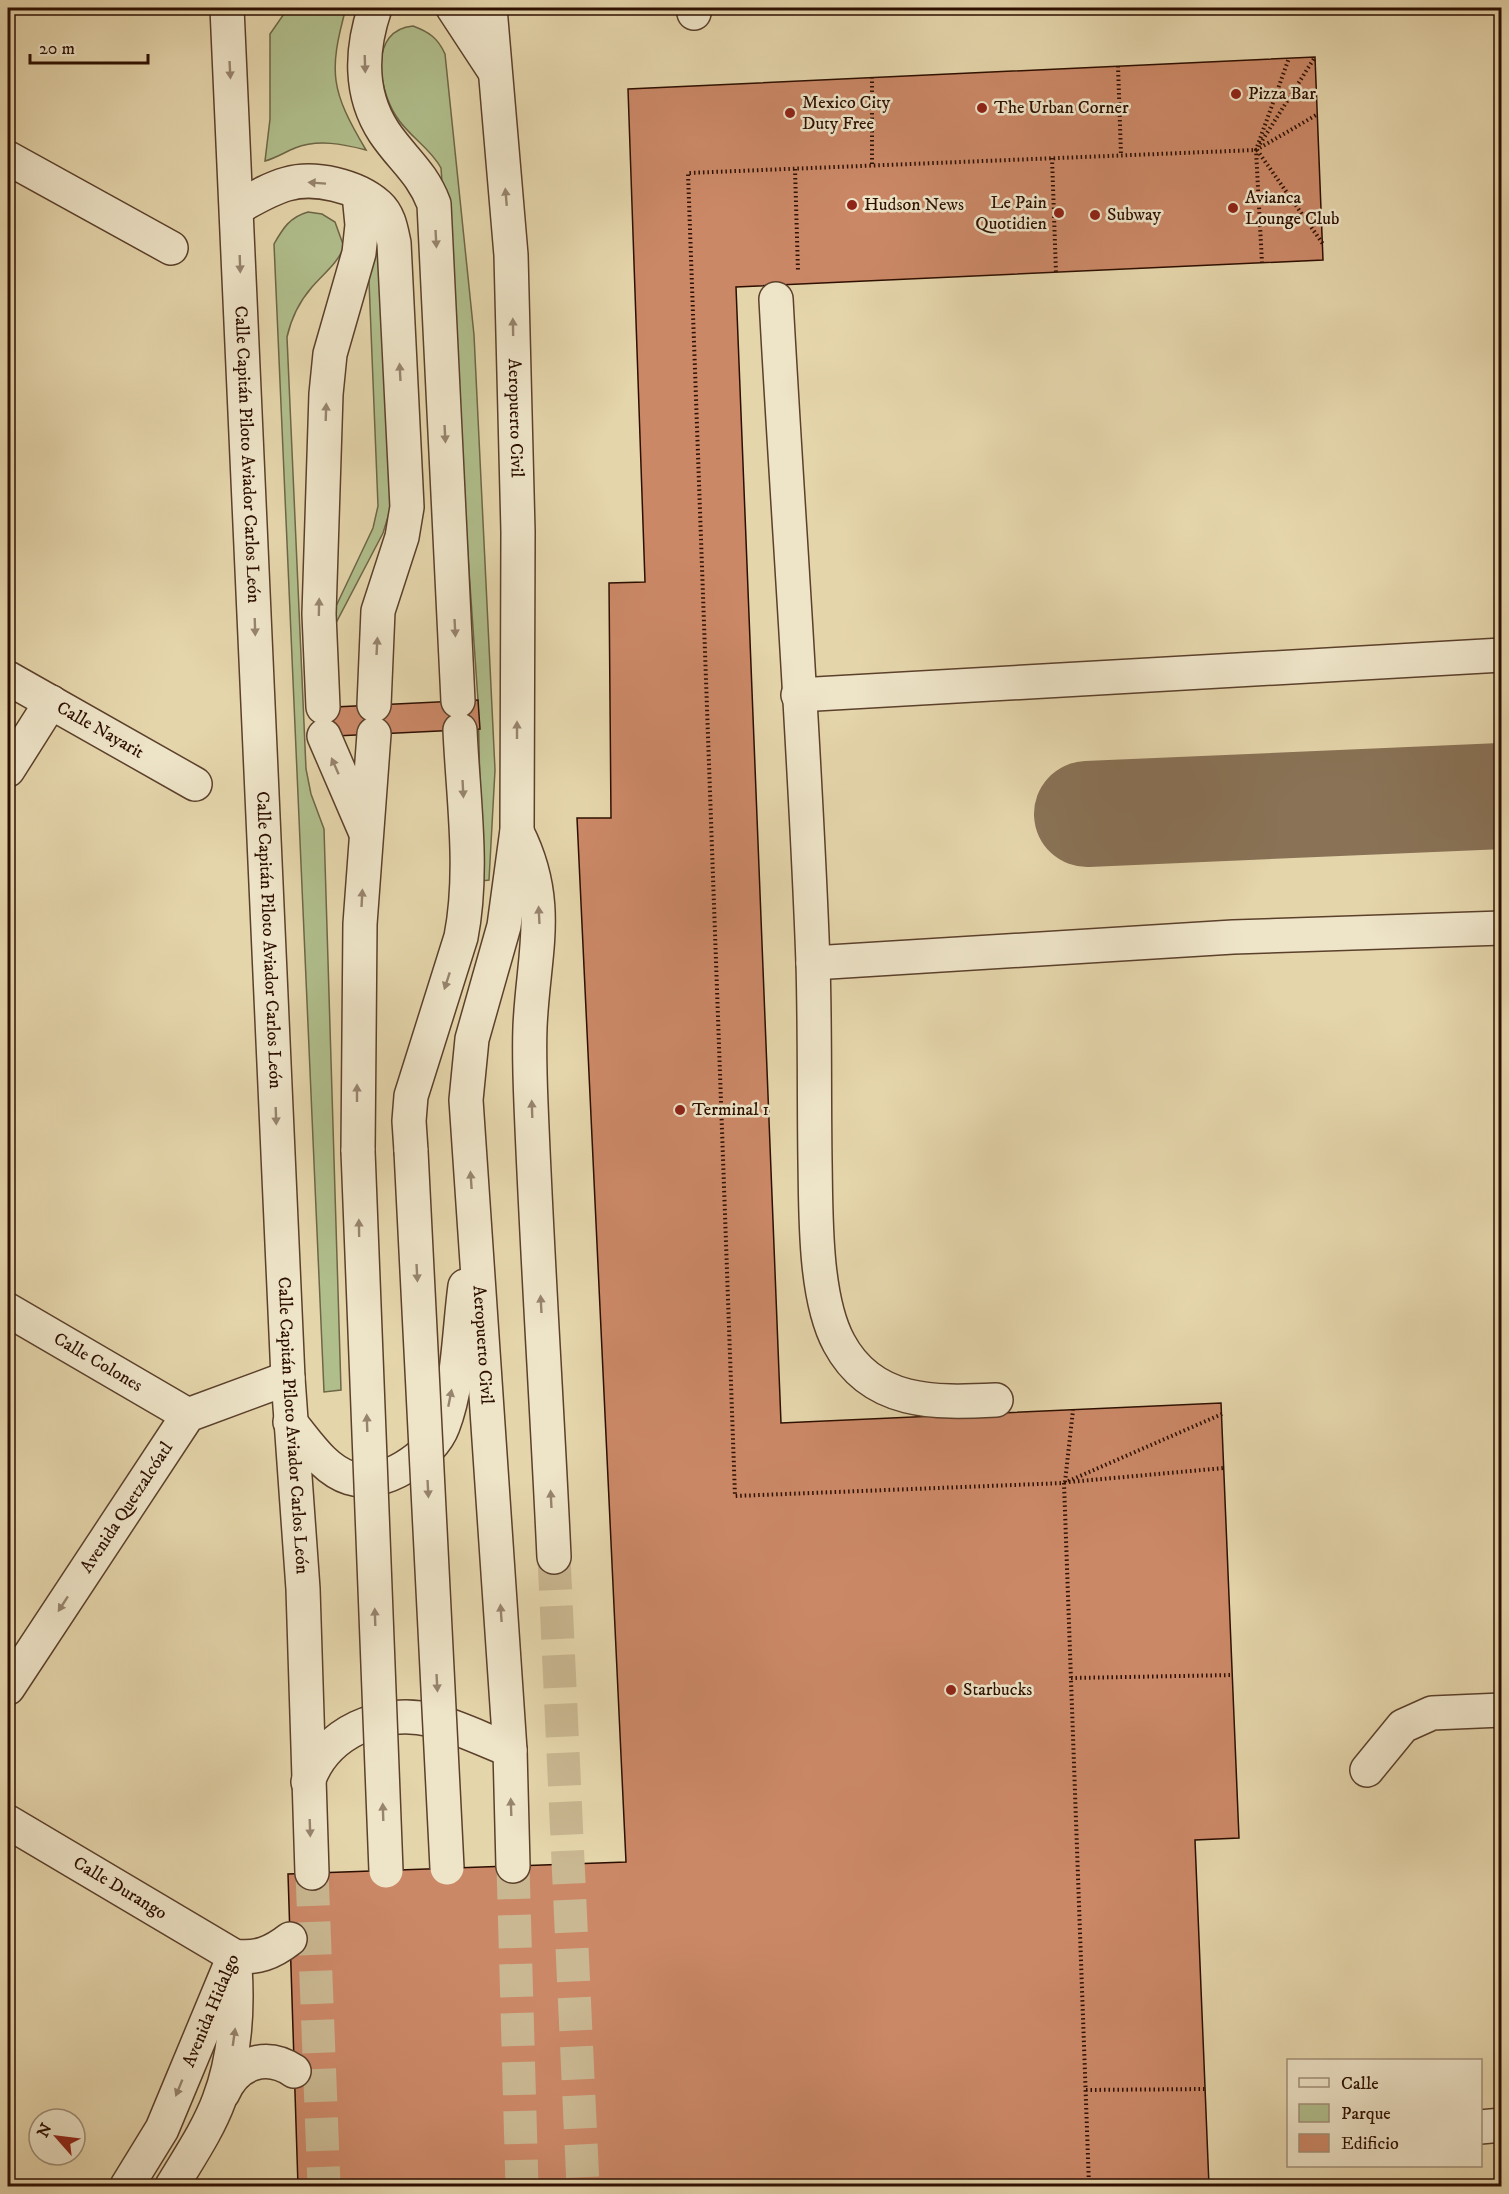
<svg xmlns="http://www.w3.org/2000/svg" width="1509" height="2194" font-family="'IM FELL DW Pica',serif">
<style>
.green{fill:#b0be8c;stroke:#6e6646;stroke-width:1.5}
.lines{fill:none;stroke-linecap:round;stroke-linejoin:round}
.taxiway{stroke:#897256;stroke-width:106}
.building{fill:#cb8867;stroke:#2d0f00;stroke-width:1.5}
.minor-tunnel{stroke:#c9b791;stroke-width:33;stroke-dasharray:33 16;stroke-linecap:butt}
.minor-casing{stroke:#5b402b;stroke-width:36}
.path{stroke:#2d0f00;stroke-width:4;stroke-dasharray:1.5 3;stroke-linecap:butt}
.minor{stroke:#eee4c8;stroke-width:33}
.minor-bridge-casing{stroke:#5b402b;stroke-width:36;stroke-linecap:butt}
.minor-bridge{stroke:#eee4c8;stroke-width:33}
.oneway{fill:#97846e}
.poi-dot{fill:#8f2418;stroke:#eee4c8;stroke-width:2}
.labels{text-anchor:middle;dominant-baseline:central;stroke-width:5;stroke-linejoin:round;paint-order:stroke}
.poi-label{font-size:18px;fill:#2d0f00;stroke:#eee4c8;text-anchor:start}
.street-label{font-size:18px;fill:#2d0f00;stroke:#eee4c8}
</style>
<rect width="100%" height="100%" fill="#e5d5ab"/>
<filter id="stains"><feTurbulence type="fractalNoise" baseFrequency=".00333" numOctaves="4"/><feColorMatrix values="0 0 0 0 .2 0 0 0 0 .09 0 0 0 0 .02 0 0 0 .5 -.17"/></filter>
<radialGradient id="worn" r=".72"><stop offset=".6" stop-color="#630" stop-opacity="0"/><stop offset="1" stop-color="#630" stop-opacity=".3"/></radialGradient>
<!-- green -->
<path class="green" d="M288,8H346C328,73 331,91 366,150C343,144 318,139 295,148C285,152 276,158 265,161L270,119V34Z
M413,26C429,32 438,38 445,54L474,335L495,770L489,880L482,881L478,700L441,168C430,147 408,136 396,116C378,88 369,30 413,26Z
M308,212L322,214L335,222L344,247C337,264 324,273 312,287C299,302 291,319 287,337L306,769L311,794L324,829L341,1390L324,1392L274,244C283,228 290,217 308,212Z
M375,251L378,253L391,507L383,533L336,623L339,690L329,621L373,528L378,506L368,256Z"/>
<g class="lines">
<!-- taxiway -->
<path class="taxiway" d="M1087,814L1502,796"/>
</g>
<!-- building -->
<path class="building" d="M1315,57L1323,260L736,287L781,1423L1221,1403L1239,1838L1195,1840L1209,2186H298L288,1874L626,1862L577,818H611L609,583L645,582L628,89Z
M478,700L480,729L315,737L314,708Z"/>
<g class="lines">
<!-- minor-tunnel -->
<path class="minor-tunnel" d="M554,1557L583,2186
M513,1866L522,2186
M312,1873L324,2186"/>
<!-- minor casing -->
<g class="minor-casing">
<g id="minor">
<path id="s1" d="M227,8L288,1378L303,1589L312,1873"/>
<path d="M375,8C361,49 359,94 384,132C402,159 422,172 434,204L458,701"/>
<path d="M453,8L493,69"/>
<path id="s2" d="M490,8L511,255L518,532L517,830L504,926L472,1039L466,1100L510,1750L513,1866"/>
<path d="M693,8L694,13"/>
<path d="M8,158L171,248"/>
<path d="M237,208C253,199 269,189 287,184C315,176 356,186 378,205C389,215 391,229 394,243L407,507L402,537L378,611L374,705"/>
<path d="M776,299C788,520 805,742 813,963C815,1029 814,1095 815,1161C816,1212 814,1297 839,1343C872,1405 935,1403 996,1400"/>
<path id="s3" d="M8,678L195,784"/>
<path d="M798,695L1502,655"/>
<path d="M323,707L319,614L326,394L330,354L359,253L362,225L359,194"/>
<path d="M324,736L365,831"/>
<path d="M8,770L51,702"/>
<path d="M517,832C553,903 533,954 530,1027C529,1053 530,1079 531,1104C537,1255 547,1406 554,1557"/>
<path d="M813,963L1233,937L1502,928"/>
<path d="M358,1151L360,924L374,734"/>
<path d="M411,1151L409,1121L411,1096L461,937C474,870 463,798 460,730"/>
<path id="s4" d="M8,1310L188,1415"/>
<path d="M290,1422C307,1442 324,1470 350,1478C382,1489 432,1456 443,1426C459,1385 459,1330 465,1286"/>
<path id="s5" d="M8,1688L188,1415L288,1378"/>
<path d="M1367,1770L1403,1726L1432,1713L1502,1710"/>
<path d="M308,1782C325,1732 382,1708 432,1720C458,1727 484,1740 510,1750"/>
<path id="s6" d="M8,1822L234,1956C257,1959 272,1953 290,1939"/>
<path d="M223,2093C236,2063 266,2052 294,2071"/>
<path d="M1480,2127L1502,2125"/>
<path id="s7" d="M127,2186L162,2129L234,1956"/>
<path d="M172,2186C188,2159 208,2130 219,2100C235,2058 238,2012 235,1967"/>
</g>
</g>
<!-- path -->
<path class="path" d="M1118,66L1121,155
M872,77V165
M1260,144L1315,57
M1257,150L1323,244
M1052,158L1056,273
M795,169L798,271
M1262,263L1256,150L1289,58
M1065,1482L1073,1410
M1069,1482L1224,1468
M1064,1483L1222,1414
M1071,1678L1233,1675
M1086,2090L1205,2089
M1089,2186L1064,1483L735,1496L688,173L1256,150L1318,114"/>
<!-- minor -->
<use href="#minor" class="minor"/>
<!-- minor-bridge casing -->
<g class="minor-bridge-casing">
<path id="minor-bridge" d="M358,1151L386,1871
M411,1151L447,1868"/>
</g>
<!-- minor-bridge -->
<use href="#minor-bridge" class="minor-bridge"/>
</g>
<!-- one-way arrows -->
<defs><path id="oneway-solid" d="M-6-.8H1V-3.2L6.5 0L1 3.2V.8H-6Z" transform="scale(1.5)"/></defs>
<g class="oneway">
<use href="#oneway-solid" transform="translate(365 64) rotate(88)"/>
<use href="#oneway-solid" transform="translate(230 70) rotate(87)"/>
<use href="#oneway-solid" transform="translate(317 183) rotate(-176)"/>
<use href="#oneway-solid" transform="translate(506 197) rotate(-95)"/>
<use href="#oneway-solid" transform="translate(436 239) rotate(87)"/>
<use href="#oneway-solid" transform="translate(240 264) rotate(88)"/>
<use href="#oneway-solid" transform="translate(513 327) rotate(-91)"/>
<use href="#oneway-solid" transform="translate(400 372) rotate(-93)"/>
<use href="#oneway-solid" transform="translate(326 412) rotate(-88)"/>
<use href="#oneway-solid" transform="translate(445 434) rotate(87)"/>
<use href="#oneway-solid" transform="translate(319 607) rotate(-89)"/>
<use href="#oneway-solid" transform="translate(255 627) rotate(88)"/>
<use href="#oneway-solid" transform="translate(455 628) rotate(87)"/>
<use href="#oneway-solid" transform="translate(377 646) rotate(-87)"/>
<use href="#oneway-solid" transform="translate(517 730) rotate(-90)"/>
<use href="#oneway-solid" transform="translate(335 766) rotate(-114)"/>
<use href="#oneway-solid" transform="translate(463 789) rotate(87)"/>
<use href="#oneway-solid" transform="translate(362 898) rotate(-87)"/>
<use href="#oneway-solid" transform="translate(539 915) rotate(-93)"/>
<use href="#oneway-solid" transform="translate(447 981) rotate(108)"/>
<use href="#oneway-solid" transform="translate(357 1093) rotate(-90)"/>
<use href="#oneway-solid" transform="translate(532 1109) rotate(-92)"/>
<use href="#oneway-solid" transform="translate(276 1116) rotate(88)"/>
<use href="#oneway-solid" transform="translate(471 1180) rotate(-94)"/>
<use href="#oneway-solid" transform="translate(359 1228) rotate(-91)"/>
<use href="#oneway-solid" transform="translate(417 1273) rotate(87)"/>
<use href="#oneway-solid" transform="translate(541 1304) rotate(-93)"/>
<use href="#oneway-solid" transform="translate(450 1398) rotate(-79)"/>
<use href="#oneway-solid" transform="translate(367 1423) rotate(-92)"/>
<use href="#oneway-solid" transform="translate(428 1489) rotate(87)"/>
<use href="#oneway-solid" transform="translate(551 1499) rotate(-93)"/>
<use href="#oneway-solid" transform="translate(63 1604) rotate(123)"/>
<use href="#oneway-solid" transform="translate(501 1613) rotate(-94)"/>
<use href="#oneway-solid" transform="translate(375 1617) rotate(-92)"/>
<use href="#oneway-solid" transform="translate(437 1683) rotate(87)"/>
<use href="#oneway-solid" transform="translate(511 1807) rotate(-92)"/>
<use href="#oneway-solid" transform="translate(383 1812) rotate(-92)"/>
<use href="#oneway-solid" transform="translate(310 1828) rotate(88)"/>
<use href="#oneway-solid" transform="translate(234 2037) rotate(-82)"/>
<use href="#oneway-solid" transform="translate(179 2088) rotate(112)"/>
</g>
<!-- markers -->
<g class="poi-dot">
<circle cx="1236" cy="94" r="6"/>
<circle cx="982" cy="108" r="6"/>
<circle cx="790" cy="113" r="6"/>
<circle cx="852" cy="205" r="6"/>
<circle cx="1233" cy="208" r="6"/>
<circle cx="1059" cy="213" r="6"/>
<circle cx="1095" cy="215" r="6"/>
<circle cx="680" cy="1110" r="6"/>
<circle cx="951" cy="1690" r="6"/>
</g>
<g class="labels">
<!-- poi labels -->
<g class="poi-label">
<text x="1248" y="94">Pizza Bar</text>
<text x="802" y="103">Mexico City<tspan x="802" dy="21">Duty Free</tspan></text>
<text x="994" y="108">The Urban Corner</text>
<text x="1245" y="198">Avianca<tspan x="1245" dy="21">Lounge Club</tspan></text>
<text x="1047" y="203" text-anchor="end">Le Pain<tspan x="1047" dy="21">Quotidien</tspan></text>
<text x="864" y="205">Hudson News</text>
<text x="1107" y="215">Subway</text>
<text x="692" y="1110">Terminal 1</text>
<text x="963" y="1690">Starbucks</text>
</g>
<!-- street labels -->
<g class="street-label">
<text stroke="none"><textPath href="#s2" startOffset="411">Aeropuerto Civil</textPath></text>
<text stroke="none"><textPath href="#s1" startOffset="447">Calle Capitán Piloto Aviador Carlos León</textPath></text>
<text stroke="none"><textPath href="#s3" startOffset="106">Calle Nayarit</textPath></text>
<text stroke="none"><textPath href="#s1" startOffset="933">Calle Capitán Piloto Aviador Carlos León</textPath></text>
<text stroke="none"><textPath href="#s2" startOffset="1344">Aeropuerto Civil</textPath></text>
<text stroke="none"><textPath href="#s4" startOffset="104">Calle Colones</textPath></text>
<text stroke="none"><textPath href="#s1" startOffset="1419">Calle Capitán Piloto Aviador Carlos León</textPath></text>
<text stroke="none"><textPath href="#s5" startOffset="216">Avenida Quetzalcóatl</textPath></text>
<text stroke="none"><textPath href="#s6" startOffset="130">Calle Durango</textPath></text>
<text stroke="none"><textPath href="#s7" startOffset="195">Avenida Hidalgo</textPath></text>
</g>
</g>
<!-- margin -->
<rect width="1509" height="2194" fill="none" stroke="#e5d5ab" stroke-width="30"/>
<rect x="9" y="9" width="1491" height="2176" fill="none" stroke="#2d0f00" stroke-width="3"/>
<rect x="15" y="15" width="1479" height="2164" fill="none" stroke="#2d0f00" stroke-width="1.5"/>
<!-- legend -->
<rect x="1287" y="2059" width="195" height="108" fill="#eee4c8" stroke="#a18f78" stroke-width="1.5"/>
<rect x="1299" y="2078" width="30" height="9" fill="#eee4c8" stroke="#a18f78" stroke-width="1.5"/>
<text x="1341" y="2089" font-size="18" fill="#2d0f00">Calle</text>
<rect x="1299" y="2104" width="30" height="18" fill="#b0be8c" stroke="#a18f78" stroke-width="1.5"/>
<text x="1341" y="2119" font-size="18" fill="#2d0f00">Parque</text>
<rect x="1299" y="2134" width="30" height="18" fill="#cb8867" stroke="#a18f78" stroke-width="1.5"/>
<text x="1341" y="2149" font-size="18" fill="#2d0f00">Edificio</text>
<!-- north arrow -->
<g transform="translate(57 2137) rotate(298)"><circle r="28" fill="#eee4c8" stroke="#a18f78" stroke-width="1.5"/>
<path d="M0-4.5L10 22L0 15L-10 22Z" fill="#8f2418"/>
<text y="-9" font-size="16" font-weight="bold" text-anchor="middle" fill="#2d0f00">N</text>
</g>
<!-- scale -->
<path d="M30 54v9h118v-9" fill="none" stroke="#2d0f00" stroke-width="3"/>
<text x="39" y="54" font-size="18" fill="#2d0f00" stroke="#eee4c8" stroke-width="4.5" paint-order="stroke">20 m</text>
<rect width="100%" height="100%" filter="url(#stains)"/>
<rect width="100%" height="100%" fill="url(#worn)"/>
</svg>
